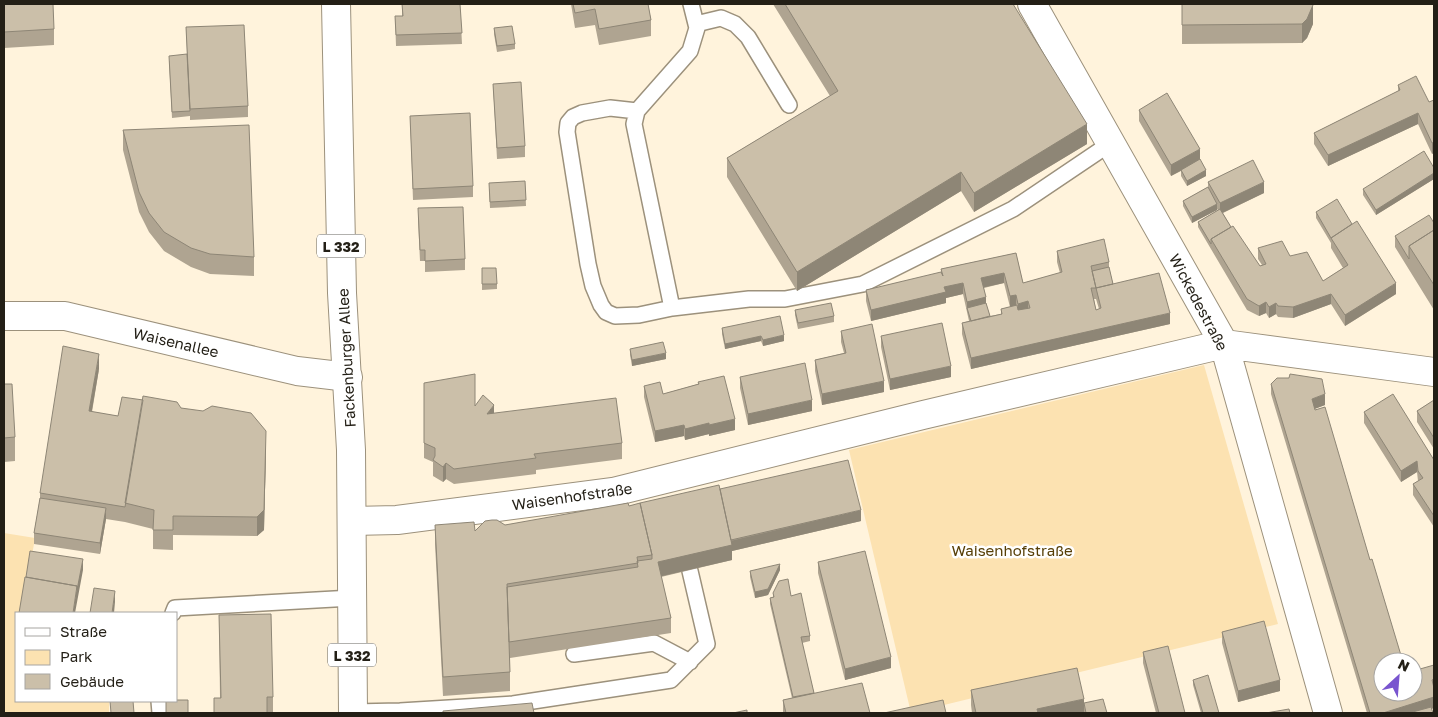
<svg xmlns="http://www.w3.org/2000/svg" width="1438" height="717" font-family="'Golos Text',sans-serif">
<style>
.green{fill:#fce2b1}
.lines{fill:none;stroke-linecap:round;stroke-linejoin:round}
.service-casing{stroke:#9c917c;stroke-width:18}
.minor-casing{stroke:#9c917c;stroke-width:30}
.primary-casing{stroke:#9c917c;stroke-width:30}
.service{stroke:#fff;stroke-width:15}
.minor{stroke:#fff;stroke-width:28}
.primary{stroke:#fff;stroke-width:28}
.wall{fill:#afa491;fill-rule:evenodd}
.shaded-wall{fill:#8e8676}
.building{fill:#cbbfa9;stroke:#8e8676;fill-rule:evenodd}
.labels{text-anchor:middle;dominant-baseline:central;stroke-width:5;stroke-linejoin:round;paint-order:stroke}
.shield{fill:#fff;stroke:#65625c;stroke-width:1}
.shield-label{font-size:14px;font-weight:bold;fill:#231f16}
.street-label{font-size:15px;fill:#231f16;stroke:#fff}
.park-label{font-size:15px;fill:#573f07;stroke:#fff}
</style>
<rect width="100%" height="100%" fill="#fff3dc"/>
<!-- green -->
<path class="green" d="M1204,365L1278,624L911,713L849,450Z
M4,533L35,538L22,613H16L15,655L16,656V701H109V713H4Z"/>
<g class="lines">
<!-- service casing -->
<g class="service-casing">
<path id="service" d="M691,4L697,28L690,51L637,111L634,124L672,308L749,299H785L863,284L1013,209L1111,143
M696,24L721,18L735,24L748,37L789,105
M637,111L610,108L582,113L573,117L568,123L567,132L588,264L593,286L601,305L606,312L615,316L639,315L672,308
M173,613L175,608L352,598
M574,654L654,643L690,662
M159,701L160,713
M353,712L400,711L513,704L671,680L707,644L690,571"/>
</g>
<!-- minor casing -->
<g class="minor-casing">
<path id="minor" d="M1032,4L1224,344L1328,713
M4,316H65L297,371L348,377
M352,521L397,520L613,492L923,415L1224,344L1434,372"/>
</g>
<!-- primary casing -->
<g class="primary-casing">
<path id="primary" d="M336,4L342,293L351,450L353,713"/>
</g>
<!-- service -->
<use href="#service" class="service"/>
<!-- minor -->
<use href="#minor" class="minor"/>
<!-- primary -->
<use href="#primary" class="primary"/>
</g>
<!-- wall -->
<path class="wall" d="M4,4L54,29V45L4,48Z
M402,4H460L462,44L396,46L395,16H402Z
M571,4H648L651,20V36L599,45L595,25L575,28Z
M773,4H1013L1087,144L974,212L961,191L797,291L727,177V158L830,96Z
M1182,4L1313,24L1307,38L1302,43L1182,44Z
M186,27L248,106V117L190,120V114V116L172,118L169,61L187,54Z
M494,28L515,44V49L497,52L494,34Z
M493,84L525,146V157L497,159Z
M1398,85L1429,102L1434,100L1432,154L1418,124L1328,166L1314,144V133L1398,91Z
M1139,110L1200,160L1206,176L1187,186L1181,176V171L1171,176L1139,121Z
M410,116L473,186V197L413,200Z
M123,130L254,257V276L210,274L191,267L164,251L149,232L139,212L123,150Z
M1434,168V179L1376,215L1363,195V189Z
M525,181L526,206L490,208L489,189Z
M1208,182L1264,193L1223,213L1231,227L1260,266L1262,265L1258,259V248L1290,256L1323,281L1343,268L1331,248V243L1316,218V212L1352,224L1396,294L1345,326L1331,304L1293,318L1278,317L1276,314L1269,318L1266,313L1259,316L1247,310L1198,227V222L1218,210L1217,209V210L1192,223L1183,206V201L1208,187Z
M418,219L465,259V270L425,272V261H420Z
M1434,223V310L1395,247V236Z
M1057,251L1109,262V267L1113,284L1170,324L971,369L962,334V323L969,321L963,294L946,298V303L871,321L866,301V290L941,273V269L1016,253L1023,283L1060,273L1057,262ZM1004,283L1010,307L1001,309V314L990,316L986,303L984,288ZM1094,299H1096L1099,309L1096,310Z
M482,268L497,284V289L482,290Z
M795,310L834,316V322L798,329L795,315Z
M722,328L784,341L763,346L761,341L725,349L722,334Z
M841,331L884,392L822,405L815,371V360L844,353L841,342Z
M881,336L951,377L890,390L881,347Z
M630,349L666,359L632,366L630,355Z
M99,369L92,412L118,416L181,408L266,450L264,530L257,536L173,535V550L153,549V529L125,522L106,519L100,554L34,544V533L40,498V493Z
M740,377L812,411L748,425L740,388Z
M698,382L735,430L709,436V434L685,440L684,436L655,442L644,397V386L663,394L698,384Z
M424,383L475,406L494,413L622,443V459L536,470V474L454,484L446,479L443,482L433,476V462L424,458Z
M4,384L15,437V461L4,462Z
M1271,384L1325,405L1314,409L1383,692L1434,665V708L1431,709L1433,713H1367L1271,394Z
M1434,400V449L1417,422V411Z
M1364,412L1434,460V527L1413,495V484L1418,481L1417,472L1401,482L1364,423Z
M720,489L861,521L732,551V560L661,577L671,618V633L510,658V691L443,696L435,544V525L475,531L505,525L629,506Z
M818,562L891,668L845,680L818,573Z
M780,570L768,595L755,598L750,577V571Z
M773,593L791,596L810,636V641L802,643L814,693L870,713H783V700L792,698L770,604V598L773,597Z
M219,615L273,697V713H214L220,698Z
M16,632V656L15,655V640Z
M1222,632L1280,691L1238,702L1222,643Z
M1143,652L1185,713H1156L1143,663Z
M1193,680L1219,713H1201L1193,685Z
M971,690L1084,703L1107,713H972L971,705Z"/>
<!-- shaded-wall -->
<path class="shaded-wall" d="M1313,5V24L1307,38L1302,43V24Z
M1418,113V124L1328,166V155Z
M1087,124V144L974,212V193Z
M1434,142V153L1432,154V143Z
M1200,149V160L1171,176V165Z
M1206,170V176L1187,186V181Z
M961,172V191L797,291V272Z
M1434,173V179L1376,215V210Z
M1264,182V193L1220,214V203Z
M1217,204V210L1192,223V217Z
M1004,273V283L981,288V278Z
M963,283V294L946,298V303L871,321V310L944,287Z
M1396,283V294L1345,326V315Z
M1331,294V304L1293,318V307Z
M1016,295V306L1010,307V296Z
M986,297V308H967V302Z
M1028,301V312L1018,315V304Z
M1266,302V313L1259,316V306Z
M1276,303V314L1269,318V307Z
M1170,313V324L971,369V358Z
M784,335V341L763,346V340Z
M761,336V341L725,349V344Z
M666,353V359L632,366V360Z
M99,354V369L89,427V411Z
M951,366V377L890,390V379Z
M884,381V392L822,405V394Z
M1325,394V405L1312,410V399Z
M812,400V411L748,425V414Z
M494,405V420L487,414Z
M735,419V430L709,436V425Z
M709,423V434L685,440V429Z
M684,425V436L655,442V431Z
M266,450L264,530L257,536V517Z
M1417,461V472L1401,482V471Z
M446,463V479L443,482V467Z
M106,508V519L100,554V543Z
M861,510V521L732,551V560L658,577V562L730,541Z
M83,559V570L75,613H73L77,586Z
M780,564V570L768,595L755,598V592Z
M115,591V602L114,613H112Z
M891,657V668L845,680V669Z
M1280,680V691L1238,702V691Z
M1434,697V708L1418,713H1383Z
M1084,699V713H1037V709Z"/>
<!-- building -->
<path class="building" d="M4,4H53L54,29L4,32Z
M402,4H460L462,33L396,35L395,16H403Z
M573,4H648L651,20L599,29L595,9L575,13Z
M785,4H1013L1087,124L974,193L961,172L797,272L727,158L838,91Z
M1182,4H1313V5L1307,19L1302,24L1182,25Z
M244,25L248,106L190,109L186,27Z
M512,26L515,44L497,46L494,28Z
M187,54L190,111L172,112L169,56Z
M1416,76L1429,102L1434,100V142L1432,143L1418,113L1328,155L1314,133L1400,90L1398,85Z
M521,82L525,146L497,148L493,84Z
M1167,93L1200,149L1171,165L1139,110Z
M470,113L473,186L413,189L410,116Z
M249,125L254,257L210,254L191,248L164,232L149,213L139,192L123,130Z
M1424,151L1434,168V173L1376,210L1363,189Z
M1200,159L1206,170L1187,181L1181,170Z
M1253,160L1264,182L1220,203L1208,182Z
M525,181L526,200L490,202L489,183Z
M1208,187L1217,204L1192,217L1183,201Z
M1337,199L1352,224L1331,238L1316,212Z
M463,207L465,259L425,261V250H420L418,208Z
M1220,209L1231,227L1211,239V244L1198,222Z
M1429,215L1434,223V230L1409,246V259L1395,236Z
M1357,221L1396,283L1345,315L1331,294L1293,307L1278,306L1276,303L1269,307L1266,302L1259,306L1247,299L1211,239L1233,226L1260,266L1266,264L1258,248L1282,241L1290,256L1307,252L1323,281L1348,265L1331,238Z
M1434,230V285L1409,246Z
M1104,239L1109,262L1091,266L1096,288L1159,273L1170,313L971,358L962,323L1002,314L1001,309L1017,305L1018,310L1030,308L1028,301L1018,304L1016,295L1010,296L1004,273L981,278L986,297L967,302L963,283L944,287L946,292L871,310L866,290L941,272L943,276L941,269L1016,253L1023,283L1062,272L1057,251ZM1091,288H1096L1101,308L1096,310Z
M1109,267L1113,284L1096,288L1092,271Z
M482,268H496L497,284H482Z
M831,303L834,316L798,323L795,310Z
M986,303L990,316L971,321L967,308Z
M780,316L784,335L763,340L761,336L725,344L722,328Z
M942,323L951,366L890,379L881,336Z
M872,324L884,381L822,394L815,360L846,353L841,331Z
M663,342L666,353L632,360L630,349Z
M63,346L99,354L89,411L118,416L122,397L143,400L125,507L40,493Z
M805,363L812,400L748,414L740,377Z
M475,374V406L483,395L494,405L487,414L616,398L622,443L534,454L536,458L454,469L446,463L443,467L433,460L435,456V448L424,443V383Z
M1290,374L1322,379L1325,394L1312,399L1315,410L1325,407L1370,560L1372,559L1403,662H1383V692H1413V671L1434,665V679L1432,680L1434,688V697L1383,713H1370L1271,384L1277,378H1289Z
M724,376L735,419L709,425V423L685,429L684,425L655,431L644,386L660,382L663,394L699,384L698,382Z
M4,384H12L15,437L4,438Z
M1393,394L1434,460V516L1413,484L1423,478L1418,471L1417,461L1401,471L1364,412Z
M143,396L177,402L181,408L203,411L212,406L251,413L266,431L264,510L257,517L173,516V530H153L154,510L125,503Z
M1434,400V438L1417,411Z
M848,460L861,510L731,540L720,489Z
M719,485L732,545L658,562L671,618L509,642L507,587L638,567L637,561L652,559V555L640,503Z
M40,498L106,508L100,543L34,533Z
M628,503L629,506L640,503L652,555L637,557L638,563L507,584L510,672L443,677L435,525L474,522L475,531L485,521L492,520H497L505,525Z
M30,551L83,559L77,590V586L26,577Z
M865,551L891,657L845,669L818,562Z
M780,564L768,589L755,592L750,571Z
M25,577L77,586L73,613H19Z
M788,579L791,596L801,593L810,636L801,637L814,693L793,697L770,598L774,597L773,593L779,581Z
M94,588L115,591L112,613H90Z
M271,614L273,697H267V713H214V698H221L219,615Z
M1264,621L1280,680L1238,691L1222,632Z
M1168,646L1185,713H1159L1143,652Z
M1077,668L1084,699L1037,709L1038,713H976L971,690Z
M1208,675L1219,713H1203L1193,680Z
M862,683L870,713H786L783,700Z
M1103,699L1107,713H1086L1084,703Z
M176,700H188V713H166V701H176Z
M943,700L946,713H884Z
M110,701H133L134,713H111Z
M532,703L534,713H443V711Z
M1431,707L1433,713H1409Z
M1289,709L1290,713H1266Z
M747,710V713H733Z"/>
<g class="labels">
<!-- shield labels -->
<g class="shield">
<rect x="317" y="234.5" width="48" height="23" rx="4"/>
<rect x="328" y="643.5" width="48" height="23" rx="4"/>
</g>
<g class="shield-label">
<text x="341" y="246">L 332</text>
<text x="352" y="655">L 332</text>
</g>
<!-- street labels -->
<g class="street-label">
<text transform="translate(1199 302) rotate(62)">Wickedestraße</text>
<text transform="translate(176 342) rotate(13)">Waisenallee</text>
<text transform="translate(346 358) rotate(-93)">Fackenburger Allee</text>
<text transform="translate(572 496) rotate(-8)">Waisenhofstraße</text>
</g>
<!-- park labels -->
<g class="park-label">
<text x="1012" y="550">Waisenhofstraße</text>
</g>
</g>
<!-- border -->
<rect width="1438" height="717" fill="none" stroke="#231f16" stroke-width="10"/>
<!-- legend -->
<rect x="15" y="612" width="162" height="90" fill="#ffffff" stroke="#a7a5a2"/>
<rect x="25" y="628" width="25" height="8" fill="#ffffff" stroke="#a7a5a2"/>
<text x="60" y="637" font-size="15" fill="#231f16">Straße</text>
<rect x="25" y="650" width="25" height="15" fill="#fce2b1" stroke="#a7a5a2"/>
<text x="60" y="662" font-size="15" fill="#231f16">Park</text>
<rect x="25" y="674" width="25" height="15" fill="#cbbfa9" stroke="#a7a5a2"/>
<text x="60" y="687" font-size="15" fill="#231f16">Gebäude</text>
<!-- north arrow -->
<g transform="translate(1398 677) rotate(26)"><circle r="24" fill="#ffffff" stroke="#a7a5a2"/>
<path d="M0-4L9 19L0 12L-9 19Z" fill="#7955cf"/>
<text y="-8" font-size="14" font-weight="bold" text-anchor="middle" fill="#231f16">N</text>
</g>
</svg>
